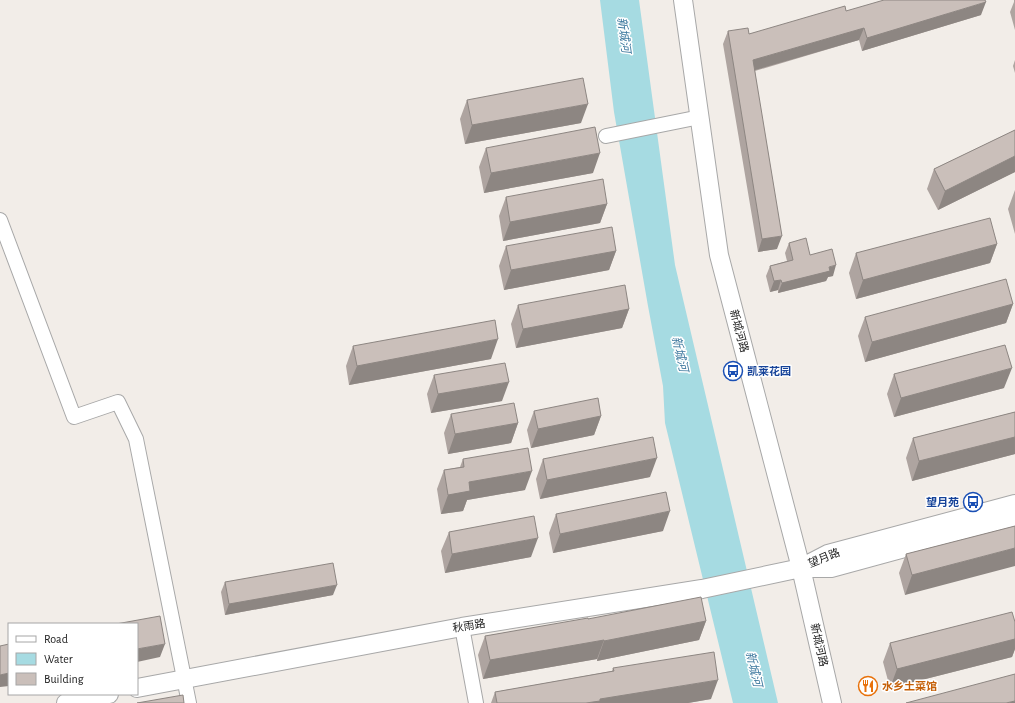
<svg xmlns="http://www.w3.org/2000/svg" width="1015" height="703" font-family="'Alegreya Sans','Noto Sans SC',sans-serif">
<style>
.water{fill:#a6dbe2}
.lines{fill:none;stroke-linecap:round;stroke-linejoin:round}
.minor-casing{stroke:#a8a8a8;stroke-width:16}
.tertiary-casing{stroke:#a8a8a8;stroke-width:20}
.minor{stroke:#fff;stroke-width:14}
.tertiary{stroke:#fff;stroke-width:18}
.wall{fill:#aea4a0}
.shaded-wall{fill:#8d8682}
.building{fill:#cabfba;stroke:#8d8682}
.labels{text-anchor:middle;dominant-baseline:central;stroke-width:3;stroke-linejoin:round;paint-order:stroke}
.street-label{font-size:11px;fill:#212121;stroke:#fff}
.transit-label{font-size:11px;font-weight:bold;fill:#164399;stroke:#fff;text-anchor:start}
.food-label{font-size:11px;font-weight:bold;fill:#c56008;stroke:#fff;text-anchor:start}
.water-label{font-size:12px;font-style:italic;fill:#3f7a9f;stroke:#fff}
</style>
<rect width="100%" height="100%" fill="#f2ede8"/>
<!-- water -->
<path class="water" d="M600,0H639L675,265L778,703H733L665,423L663,386L648,306L614,112Z"/>
<g class="lines">
<!-- minor casing -->
<g class="minor-casing">
<path id="minor" d="M606,136L700,117
M0,220L74,417L118,402L136,439L189,703
M462,627L476,703"/>
</g>
<!-- tertiary casing -->
<g class="tertiary-casing">
<path id="tertiary" d="M683,0L719,255L801,568L832,703
M803,568H831L1015,518
M137,688L462,627L702,589L801,568L828,554L1015,504
M66,703L109,694"/>
</g>
<!-- minor -->
<use href="#minor" class="minor"/>
<!-- tertiary -->
<use href="#tertiary" class="tertiary"/>
</g>
<!-- wall -->
<path class="wall" d="M1014,0H1015V30L1010,12L1014,2Z
M846,11L981,15L862,51L859,40L755,71L777,249L758,252L723,44L728,31L749,34Z
M1015,60V73L1013,66Z
M467,100L581,123L465,144L460,119Z
M1015,130V172L938,210L927,189L934,169Z
M486,148L593,173L484,193L479,167Z
M1015,190V234L1008,209Z
M506,197L607,204L600,223L503,241L499,216Z
M789,243L810,255L833,276L828,277L826,281L778,293V290L770,292L766,276L770,266L787,261L785,253Z
M997,244L990,263L856,299L849,273L856,253Z
M506,246L616,251L609,270L504,290L499,266Z
M1013,304L1006,323L865,362L858,336L865,317Z
M518,305L629,309L622,328L516,348L511,324Z
M353,346L491,359L349,385L346,366Z
M894,374L1004,388L894,417L887,394Z
M434,375L502,401L431,413L427,394Z
M534,411L601,416L594,435L531,448L527,430Z
M1015,412V454L912,481L906,458L913,438Z
M451,414L518,423L511,443L448,454L444,433Z
M463,459L525,490L467,500L463,511L441,514L437,489L444,470L460,467Z
M543,459L650,477L540,499L536,479Z
M556,514L663,531L553,553L549,533Z
M1015,526L905,595L899,573L906,554Z
M449,532L531,557L445,573L441,551Z
M225,582L333,595L225,615L221,592Z
M588,619L706,621L699,640L597,661V659L483,679L478,655L485,636Z
M1015,622V649L1012,657L890,688L883,662L890,643Z
M613,668L711,699L688,703H491L495,692L612,671Z"/>
<!-- shaded-wall -->
<path class="shaded-wall" d="M986,2L981,15L862,51L867,38Z
M864,28L859,40L748,72L753,60Z
M588,104L581,123L465,144L472,125Z
M600,153L593,173L484,193L491,173Z
M1015,156V172L938,210L945,191Z
M607,204L600,223L503,241L510,222Z
M782,236L777,249L758,252L762,239Z
M997,244L990,263L856,299L863,280Z
M616,251L609,270L504,290L511,270Z
M836,265L833,276L828,277L826,281L778,293L782,283Z
M781,280L778,290L770,292L774,281Z
M1013,304L1006,323L865,362L872,342Z
M629,309L622,328L516,348L523,329Z
M498,339L491,359L349,385L357,366Z
M1012,368L1004,388L894,417L901,398Z
M509,382L502,401L431,413L438,394Z
M601,416L594,435L531,448L538,429Z
M518,423L511,443L448,454L455,434Z
M1015,437V454L912,481L919,461Z
M657,458L650,477L540,499L547,480Z
M532,471L525,490L467,500L463,511L441,514L448,495L469,482Z
M670,511L663,531L553,553L560,534Z
M538,538L531,557L445,573L452,554Z
M1015,548V566L905,595L912,575Z
M337,585L333,595L225,615L229,604Z
M706,621L699,640L597,661L604,641Z
M1015,639V649L1012,657L890,688L897,669Z
M604,640L597,659L483,679L490,660Z
M165,644L160,657L137,662V649Z
M9,673V686L0,687V675Z
M718,680L711,699L688,703H586L600,699Z
M1015,701V703H1006Z"/>
<!-- building -->
<path class="building" d="M884,0H985L986,2L867,38L864,28L753,60L782,236L762,239L728,31L748,28L749,34L845,6L846,11Z
M583,78L588,104L472,125L467,100Z
M595,127L600,153L491,173L486,148Z
M1015,130V156L945,191L934,169Z
M603,179L607,204L510,222L506,197Z
M990,218L997,244L863,280L856,253Z
M612,227L616,251L511,270L506,246Z
M806,238L810,255L832,249L836,265L829,267L830,271L782,283L781,280L774,281L770,266L793,260L789,243Z
M1006,279L1013,304L872,342L865,317Z
M625,285L629,309L523,329L518,305Z
M495,320L498,339L357,366L353,346Z
M1005,345L1012,368L901,398L894,374Z
M505,363L509,382L438,394L434,375Z
M598,398L601,416L538,429L534,411Z
M514,403L518,423L455,434L451,414Z
M1015,412V437L919,461L913,438Z
M653,437L657,458L547,480L543,459Z
M528,448L532,471L469,482L470,491L448,495L444,470L464,467L463,459Z
M666,492L670,511L560,534L556,514Z
M534,516L538,538L452,554L449,532Z
M1015,526V548L912,575L906,554Z
M333,563L337,585L229,604L225,582Z
M701,597L706,621L604,641V640L490,660L485,636L588,618V619Z
M1012,612L1015,622V639L897,669L890,643Z
M160,616L165,644L137,649V624H116Z
M9,644V673L0,675V646Z
M714,652L718,680L600,699V701L586,703H497L495,692L614,671L613,668Z
M1015,674V701L1006,703H906Z
M183,695L184,703H137Z"/>
<!-- icons -->
<defs>
<g id="bus-ring" transform="scale(1)"><circle r="9.5" fill="#fff" stroke="#1a4fb4" stroke-width="1.5"/><path d="M-5-6H5V4H4V6H2V4H-2V6H-4V4H-5ZM-3.5-4V0h7V-4ZM-3.5 1.2v1.5H-2V1.2ZM2 1.2v1.5H3.5V1.2Z" fill="#1a4fb4"/></g>
<g id="restaurant-ring" transform="scale(1)"><circle r="9.5" fill="#fff" stroke="#e8710a" stroke-width="1.5"/><path d="M-5-6h1v4h1v-4h1v4h1v-4h1v5L-1.5 .5V6h-2V.5L-5-1ZM5-6V6H3V1.5H1.5Q1.5-4 5-6Z" fill="#e8710a"/></g>
</defs>
<g fill-rule="evenodd">
<use href="#bus-ring" x="733" y="371"/>
<use href="#bus-ring" x="973" y="502"/>
<use href="#restaurant-ring" x="868" y="686"/>
</g>
<g class="labels">
<!-- street labels -->
<g class="street-label">
<text transform="translate(739 331) rotate(75)">新城河路</text>
<text transform="translate(824 558) rotate(-22)">望月路</text>
<text transform="translate(469 626) rotate(-9)">秋雨路</text>
<text transform="translate(819 645) rotate(77)">新城河路</text>
</g>
<!-- transit labels -->
<g class="transit-label">
<text x="747" y="371">凯莱花园</text>
<text x="959" y="502" text-anchor="end">望月苑</text>
</g>
<!-- food labels -->
<g class="food-label">
<text x="882" y="686">水乡土菜馆</text>
</g>
<!-- water labels -->
<g class="water-label">
<text transform="translate(624 35) rotate(82)">新城河</text>
<text transform="translate(680 354) rotate(77)">新城河</text>
<text transform="translate(754 669) rotate(77)">新城河</text>
</g>
</g>
<!-- legend -->
<rect x="8" y="623" width="130" height="72" fill="#ffffff" stroke="#a6a6a6"/>
<rect x="16" y="636" width="20" height="6" fill="#ffffff" stroke="#a6a6a6"/>
<text x="44" y="643" font-size="12" fill="#212121">Road</text>
<rect x="16" y="653" width="20" height="12" fill="#a6dbe2" stroke="#a6a6a6"/>
<text x="44" y="663" font-size="12" fill="#212121">Water</text>
<rect x="16" y="673" width="20" height="12" fill="#cabfba" stroke="#a6a6a6"/>
<text x="44" y="683" font-size="12" fill="#212121">Building</text>
</svg>
